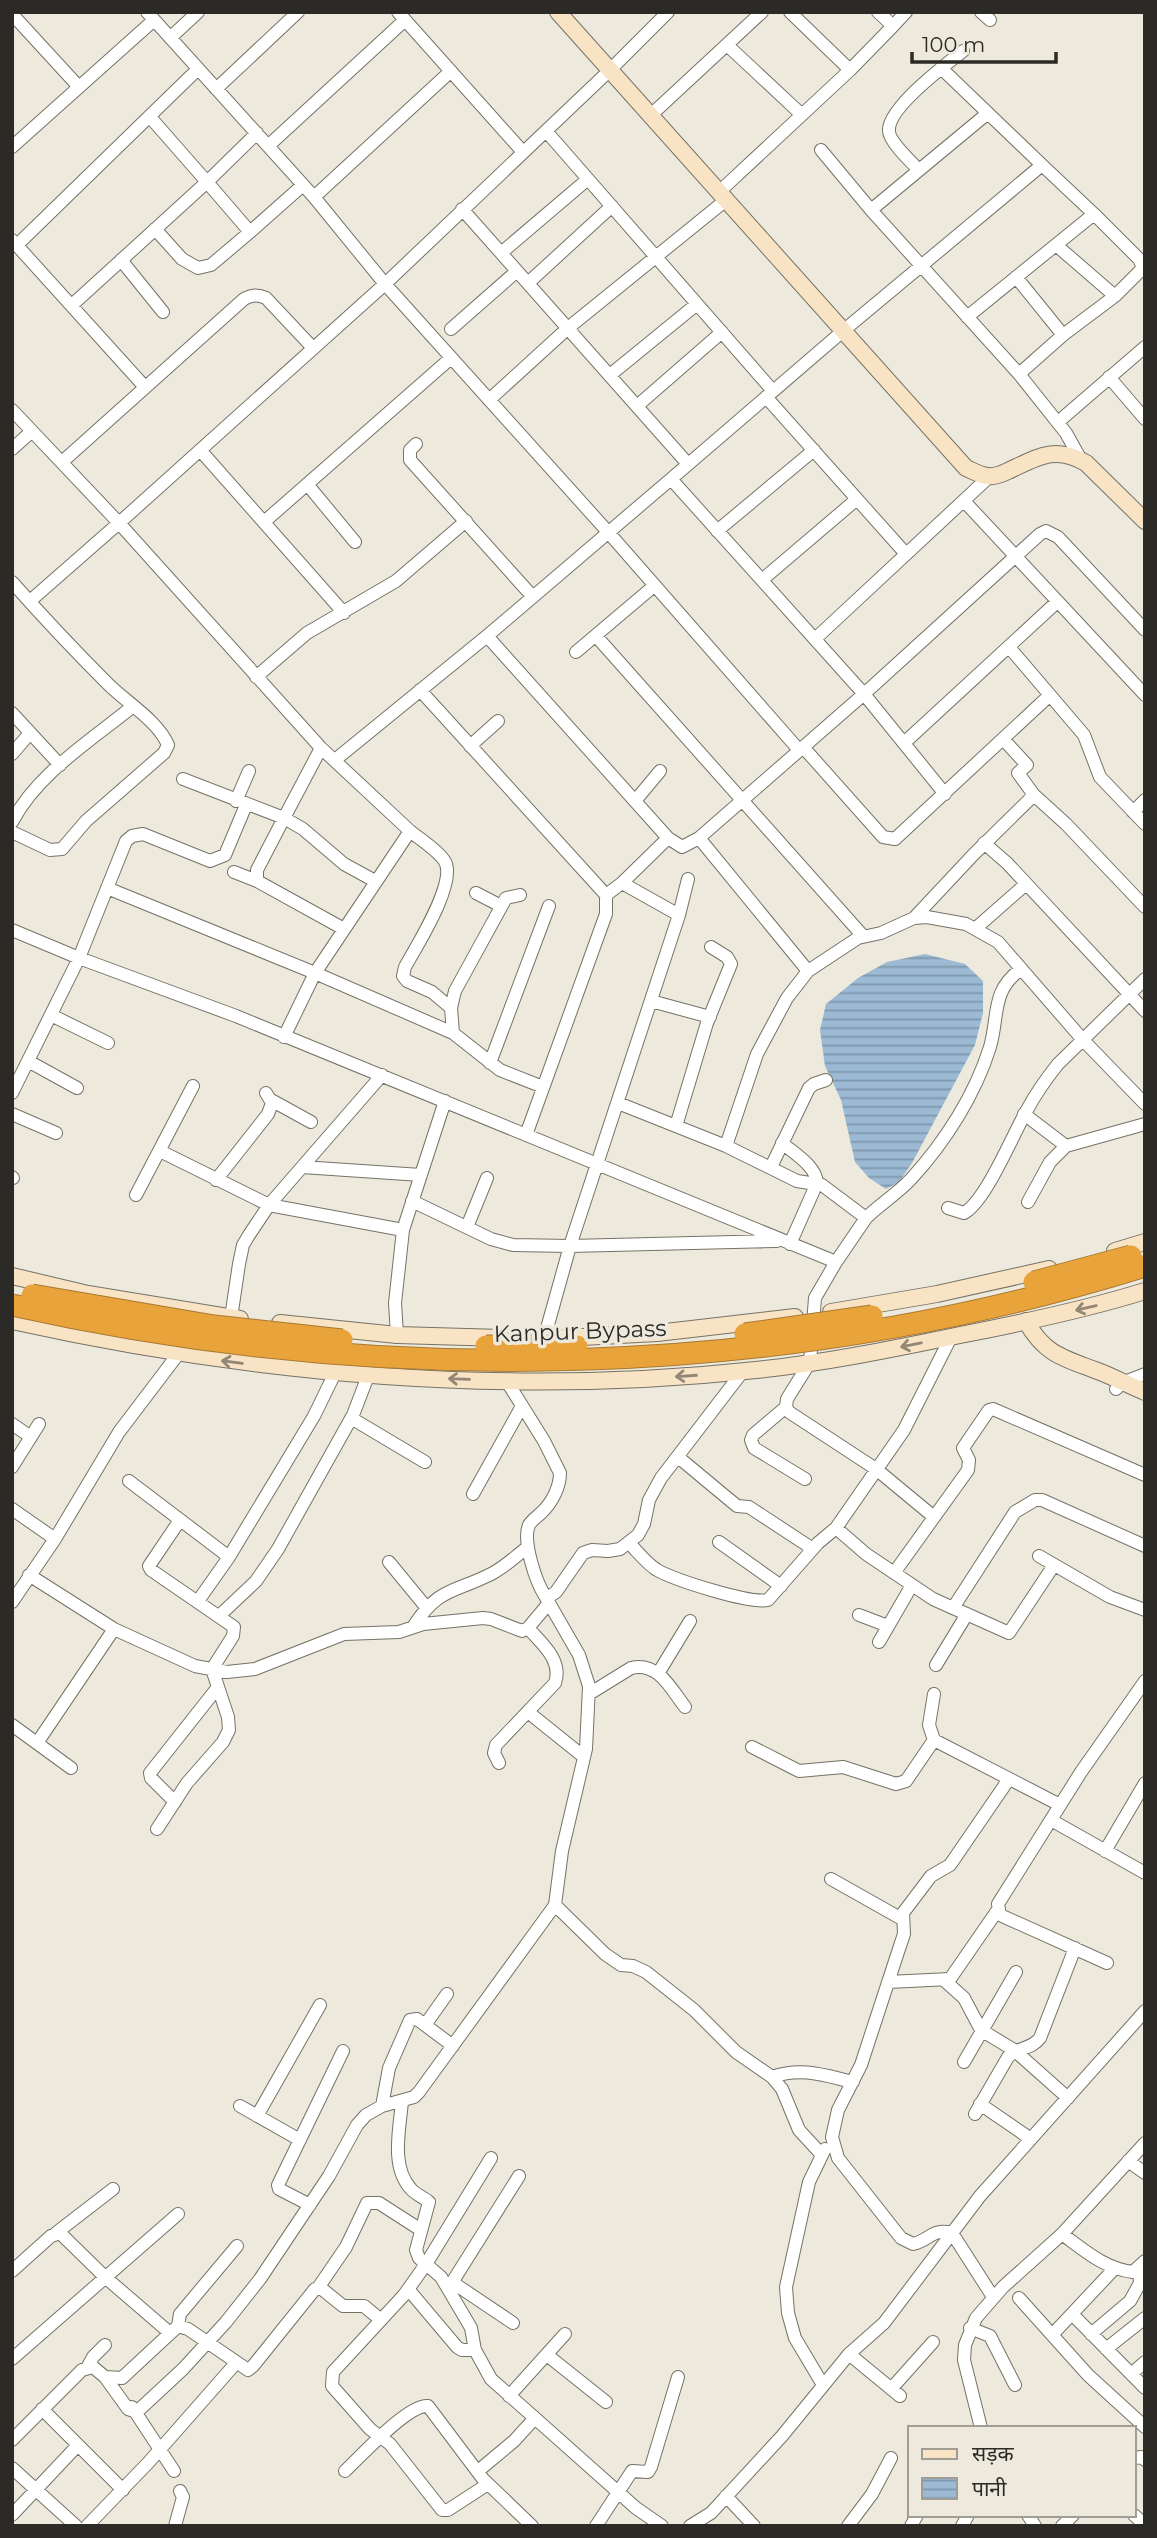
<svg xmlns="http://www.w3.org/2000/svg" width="1157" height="2538" font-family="Montserrat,'Noto Sans Devanagari',sans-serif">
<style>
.water{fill:url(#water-rules)}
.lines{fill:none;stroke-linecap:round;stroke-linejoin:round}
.street-casing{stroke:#757266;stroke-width:14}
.secondary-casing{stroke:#757266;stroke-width:18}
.street{stroke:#fff;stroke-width:12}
.secondary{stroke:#f8e3c4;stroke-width:16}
.highway-bridge-casing{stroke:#a77934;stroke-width:23;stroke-linecap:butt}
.highway-bridge{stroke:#e9a33b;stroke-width:21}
.oneway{stroke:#928675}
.labels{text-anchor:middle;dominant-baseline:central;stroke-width:7;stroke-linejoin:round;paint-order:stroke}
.street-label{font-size:23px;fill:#2c2a26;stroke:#edeadd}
</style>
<defs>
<pattern id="water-rules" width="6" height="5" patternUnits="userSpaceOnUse" patternTransform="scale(1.75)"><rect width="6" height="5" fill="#9cbad4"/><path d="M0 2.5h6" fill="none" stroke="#7f97ac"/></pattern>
</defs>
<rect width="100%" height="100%" fill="#edeadd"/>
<!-- water -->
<path class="water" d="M925,954L965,964L983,981V1013L975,1045L912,1163L899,1182L886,1189L869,1178L855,1162L841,1100L825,1066L820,1030L826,1004L858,978L887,962Z"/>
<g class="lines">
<!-- street casing -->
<g class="street-casing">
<path id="street" d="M147,12L314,197L385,284L608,532L799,750
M398,12L523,152
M790,12L850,70
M981,12L990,20
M12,14L79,87
M893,26L906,12
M170,38L198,12
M727,45L802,115
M941,68L1042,165
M216,89L298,12
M651,115L762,12
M546,131L773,391
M257,133L207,182L250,232L303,185
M268,146L405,20
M12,147L154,20
M821,150L871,210L1019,374L1063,335L1115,296L1143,268L1139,259L1094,214
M919,170C911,162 889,141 889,131C887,109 946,64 963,51
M719,192L850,70L893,26L878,12
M314,197L451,71
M462,209L688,464
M871,210L988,113
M155,229L182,259L198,268L211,265L250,232
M12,240L144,386
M17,245L198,69
M1056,245L1115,296
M501,253L588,179
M121,260L163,312
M1016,277L1063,335
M528,283L612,206
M72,305L207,182L150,117
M451,329L517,271
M1019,374L1066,433L1081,460
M610,375L697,304
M1109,377L1145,419
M766,397L906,554
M489,400L568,328L726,200
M637,406L722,332
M12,410L119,523L385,284L610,70L668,12
M1058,422L1145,347
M416,444L410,450V460L533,597
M12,449L31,432
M200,450L344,613
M62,462L244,299C252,295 257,294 266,298L313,348
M307,484L355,542
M964,501L1145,695
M264,522L451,358
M717,531L814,450
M762,580L857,499
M12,582C43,617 75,651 108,684C126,702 158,721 168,745L164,753L86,821L62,849L50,850L12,832
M30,601L119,523L321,748L410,831L315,973L284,1037
M487,636L668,838L682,847L699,838L864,694L1040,534L1046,531L1058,537L1145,630
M596,636L863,936
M815,639L989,477
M1009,647L1084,735L1100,777L1145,824
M576,652L654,586
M256,677L307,633L396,581L466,521
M420,690L606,895L622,883
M12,713L60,765
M1003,739L1027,765L1018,773L1034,795L1066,824L1145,907
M904,743L1057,602
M470,746L498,721
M803,747L883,837L895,839L1050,695
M12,754L30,733
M335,760L487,636L671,479
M183,779L284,818L321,748
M945,794L864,694L671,479L843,331L1042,165L1094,214L967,317
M236,801L249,771
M635,801L660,771
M1133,812L1145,800
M12,822C37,774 90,741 132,707
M410,831C421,840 436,849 444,860C459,880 416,947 405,967L403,976L407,981L432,992L451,1008
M699,838L808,971
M984,843L1007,863L1145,1011
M234,872L257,881
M107,888L315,973L453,1033L500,1070L543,1087
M476,893L501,906
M679,915L688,879
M914,918L973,855L1034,795
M976,928L1026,884
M344,929L257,881V870L284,818L303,829L344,864L375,881
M12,930L79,958L236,1016L836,1262L815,1298L810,1362L787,1399L786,1407L789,1412L876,1469L934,1517
M651,1001L710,1017
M51,1015L108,1043
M453,1033L451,1008L455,991L506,898L520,895
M28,1061L77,1088
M490,1063L549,906
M12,1093L79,958L126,841L132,836L143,834L210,861L225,855L246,805
M271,1100L311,1122
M618,1103L726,1146L797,1181L822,1185L866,1218L836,1262
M12,1114L56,1133
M1024,1114L1066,1146L1145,1124
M676,1126L707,1023L731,964L727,957L711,947
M526,1135L606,914V895
M782,1143C795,1154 816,1166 817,1183L790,1244
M726,1146L757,1054L787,998L808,971L858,938L881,933L914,918L927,917L966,924L998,942L1083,1040L1145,1104
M160,1151L269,1205L403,1230
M302,1167L421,1175
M771,1167L809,1088L814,1084L826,1080
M12,1177L13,1178
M216,1180L268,1114L272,1103L266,1093
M136,1195L193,1086
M412,1201L491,1239L513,1245L570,1246L777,1241
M1028,1202L1050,1162L1066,1146
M948,1208L964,1213C986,1201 1013,1134 1027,1110C1036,1093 1046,1079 1058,1064L1145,979
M866,1218C880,1204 897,1194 911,1179C945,1142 975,1095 990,1047C999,1016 991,991 1020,970
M467,1227L487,1178
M231,1318L239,1264L243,1245L249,1235L269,1205L382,1075
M397,1335L395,1303L403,1230L445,1101
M544,1339L570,1246L679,915L622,883L668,838
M506,1380L544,1441L560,1473C560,1487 552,1503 541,1513C538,1516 531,1521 529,1525C522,1541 536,1582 545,1596H550L556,1592L583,1553L592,1550L608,1551L620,1549L638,1535L644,1524L649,1500L661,1478L743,1371
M1116,1389L1122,1383L1145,1374
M786,1407L753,1435L751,1440L754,1448L805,1479
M351,1418L425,1462
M12,1424L31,1437
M678,1457L737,1506L749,1507L813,1549
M12,1467L39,1424
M129,1481L229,1557L314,1416L335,1373
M473,1494L522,1406
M12,1509L55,1539
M836,1528L866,1554L933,1599L1009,1633L1054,1565
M719,1542L781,1586
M629,1543C638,1552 646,1563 657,1570C675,1580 749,1604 768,1600L818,1543L836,1528L904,1430L951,1337
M1039,1556L1110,1597L1145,1610
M389,1562L426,1607
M894,1573L968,1470L969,1460L963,1448L989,1410L993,1409L1145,1475
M29,1575L114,1629L37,1743
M198,1601L229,1557
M12,1602L55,1539L119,1432L179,1353
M953,1608L1015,1512L1035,1500H1042L1145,1546
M859,1615L888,1626
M219,1616L256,1581L278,1549L353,1415L368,1376
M413,1627C439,1586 455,1593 493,1573C506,1566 517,1555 528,1547
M114,1629L195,1666L227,1672L255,1669L344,1634L399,1632L423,1624L483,1618L491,1619L522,1631L528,1628L549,1603
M879,1642L912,1585
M936,1665L967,1614
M659,1672L690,1621
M589,1694L631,1668C658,1661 671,1689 685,1707
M934,1694L929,1725L934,1740L1060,1805
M528,1712L584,1757
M12,1725L71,1768
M752,1747L799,1771L843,1767L896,1784L906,1781L934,1740
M499,1763L494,1753L496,1745L555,1683C563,1660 541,1643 528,1628
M175,1802L151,1778L150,1773L218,1687
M1051,1820L1145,1873
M157,1829L187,1783L223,1742L229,1730L228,1717L212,1669L233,1636L234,1627L151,1570L149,1566L180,1520
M1105,1851L1145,1783
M831,1879L902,1919
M555,1905L605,1954L621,1965L633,1966L646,1972L694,2010L736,2052L772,2077L782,2089L799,2130L822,2155
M1107,1963L1000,1915L998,1904L1081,1772L1145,1681
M945,1981L964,1998L981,2030L1014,2050L1068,2098
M888,1982L950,1979L997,1911
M425,2025L447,1994
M964,2062L1016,1972
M772,2077C802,2067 823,2075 853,2082
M402,2101C400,2128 390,2166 411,2189C415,2194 423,2197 429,2202L416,2250L419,2258L441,2277L467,2321L471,2328L475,2350L491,2379L636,2508L662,2526
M980,2104L1031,2139
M240,2106L300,2140
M382,2106L389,2068L410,2020L417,2019L453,2046
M975,2114L1008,2057C1017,2047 1031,2050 1040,2038L1075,1948
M257,2116L320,2005
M1128,2161L1145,2173
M310,2205L279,2189L278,2185L343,2051
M56,2233L113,2189
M1062,2234C1084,2250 1105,2269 1133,2272L1145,2261
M12,2271L51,2236L60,2233L105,2277L170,2333
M452,2282L513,2323
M318,2288L346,2247L367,2203H379L421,2230
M408,2289L457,2347L462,2350H475
M448,2289L519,2176
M993,2297L952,2233C932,2228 930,2240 913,2244L901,2238L838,2158L832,2137L838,2110L861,2065L897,1955L904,1934L903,1913L931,1876L950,1865L1009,1779
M1019,2298L1088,2375L1145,2427
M1072,2314L1145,2388
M178,2326L180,2314L237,2246
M970,2328L990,2336L1015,2385
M1091,2334L1130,2301L1140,2283L1139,2267
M1052,2335L1115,2268
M1106,2349L1145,2318
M849,2354L900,2396
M547,2355L606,2402
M12,2359L178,2214
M87,2368L93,2357L105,2345
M1131,2374L1145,2362
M105,2377L128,2409L134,2411L141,2408L183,2369L226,2322L260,2279L329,2176L357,2125L366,2115L382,2106L414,2097L419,2092L555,1905L562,1851L586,1749L589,1686L579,1655L545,1596
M823,2385L795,2338L788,2313L786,2287L809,2182L825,2149
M891,2389L933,2342
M509,2396L565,2334
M132,2407L174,2471
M42,2409L123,2490
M981,2428L964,2360L965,2345L976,2318L1003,2287L1062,2234L1145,2143
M12,2440L82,2370L93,2367L105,2377L122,2378L178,2326L188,2329L248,2370L253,2366L315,2289H322L343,2306H364L381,2320
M1134,2458L1142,2457L1145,2460
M12,2468L76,2526
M345,2471C361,2456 408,2404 428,2406L483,2479L532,2526
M478,2471L514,2441L534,2419
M488,2484L448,2510H442L390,2444L370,2429L332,2386L333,2372L404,2295L426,2264L491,2158
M726,2496L754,2526
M12,2515L78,2445
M1028,2515L1035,2526
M1134,2515L1145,2525
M87,2526L148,2463L236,2363
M175,2526L183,2497L180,2491
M596,2526L632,2471L648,2472L651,2467L678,2377
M690,2526L711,2513L782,2436L849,2354L884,2323L980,2196L1145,2011
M848,2526L872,2494L891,2458
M911,2526L917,2515
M962,2526L968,2515
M1062,2526L1073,2515"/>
</g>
<!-- secondary casing -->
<g class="secondary-casing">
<path id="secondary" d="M558,12L966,468C973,471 980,475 987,476C994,477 1002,474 1008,471C1038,457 1055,445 1086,463L1145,521
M1115,1251L1145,1242
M12,1276L88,1294L240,1319
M831,1312L937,1294L1049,1269
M12,1321C256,1375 507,1397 756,1370C824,1363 893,1349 960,1335C1022,1323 1084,1310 1145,1291
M1026,1321C1044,1354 1063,1358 1095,1370C1112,1376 1128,1385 1145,1392
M280,1323L397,1335L502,1338
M563,1338L657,1333L795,1317"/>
</g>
<!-- street -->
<use href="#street" class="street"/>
<!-- secondary -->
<use href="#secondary" class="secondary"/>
<!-- highway-bridge casing -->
<g class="highway-bridge-casing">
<path id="highway-bridge" d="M1034,1282L1131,1256
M32,1295L214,1326L342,1340
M12,1305C385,1388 779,1380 1145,1266
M745,1334L872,1316
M486,1346H577"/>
</g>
<!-- highway-bridge -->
<use href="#highway-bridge" class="highway-bridge"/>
</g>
<!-- one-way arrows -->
<defs><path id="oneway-shaft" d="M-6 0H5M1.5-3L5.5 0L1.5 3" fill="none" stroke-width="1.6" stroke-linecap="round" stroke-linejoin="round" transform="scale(1.75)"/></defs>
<g class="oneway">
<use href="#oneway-shaft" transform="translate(1086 1308) rotate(167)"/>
<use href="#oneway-shaft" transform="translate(911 1345) rotate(169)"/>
<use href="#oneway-shaft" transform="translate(232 1362) rotate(-173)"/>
<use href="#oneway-shaft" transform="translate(686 1376) rotate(176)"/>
<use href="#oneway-shaft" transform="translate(459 1379) rotate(-178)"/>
</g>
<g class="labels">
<!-- street labels -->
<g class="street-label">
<text transform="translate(580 1331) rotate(-2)">Kanpur Bypass</text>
</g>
</g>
<!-- border -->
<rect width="1157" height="2538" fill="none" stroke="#2c2a26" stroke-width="28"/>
<!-- legend -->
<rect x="908" y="2426" width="228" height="91" fill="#edeadd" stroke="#a09d94" stroke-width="2"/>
<rect x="922" y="2449" width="35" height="10" fill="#f8e3c4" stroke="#a09d94" stroke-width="2"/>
<text x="972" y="2461" font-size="21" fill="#2c2a26">सड़क</text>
<rect x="922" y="2478" width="35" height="21" fill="url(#water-rules)" stroke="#a09d94" stroke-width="2"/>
<text x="972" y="2496" font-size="21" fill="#2c2a26">पानी</text>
<!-- scale -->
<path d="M912 52v10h144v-10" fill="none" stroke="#2c2a26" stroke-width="3.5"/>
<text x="922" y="52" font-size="21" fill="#2c2a26" stroke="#edeadd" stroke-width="5" paint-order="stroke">100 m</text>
</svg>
